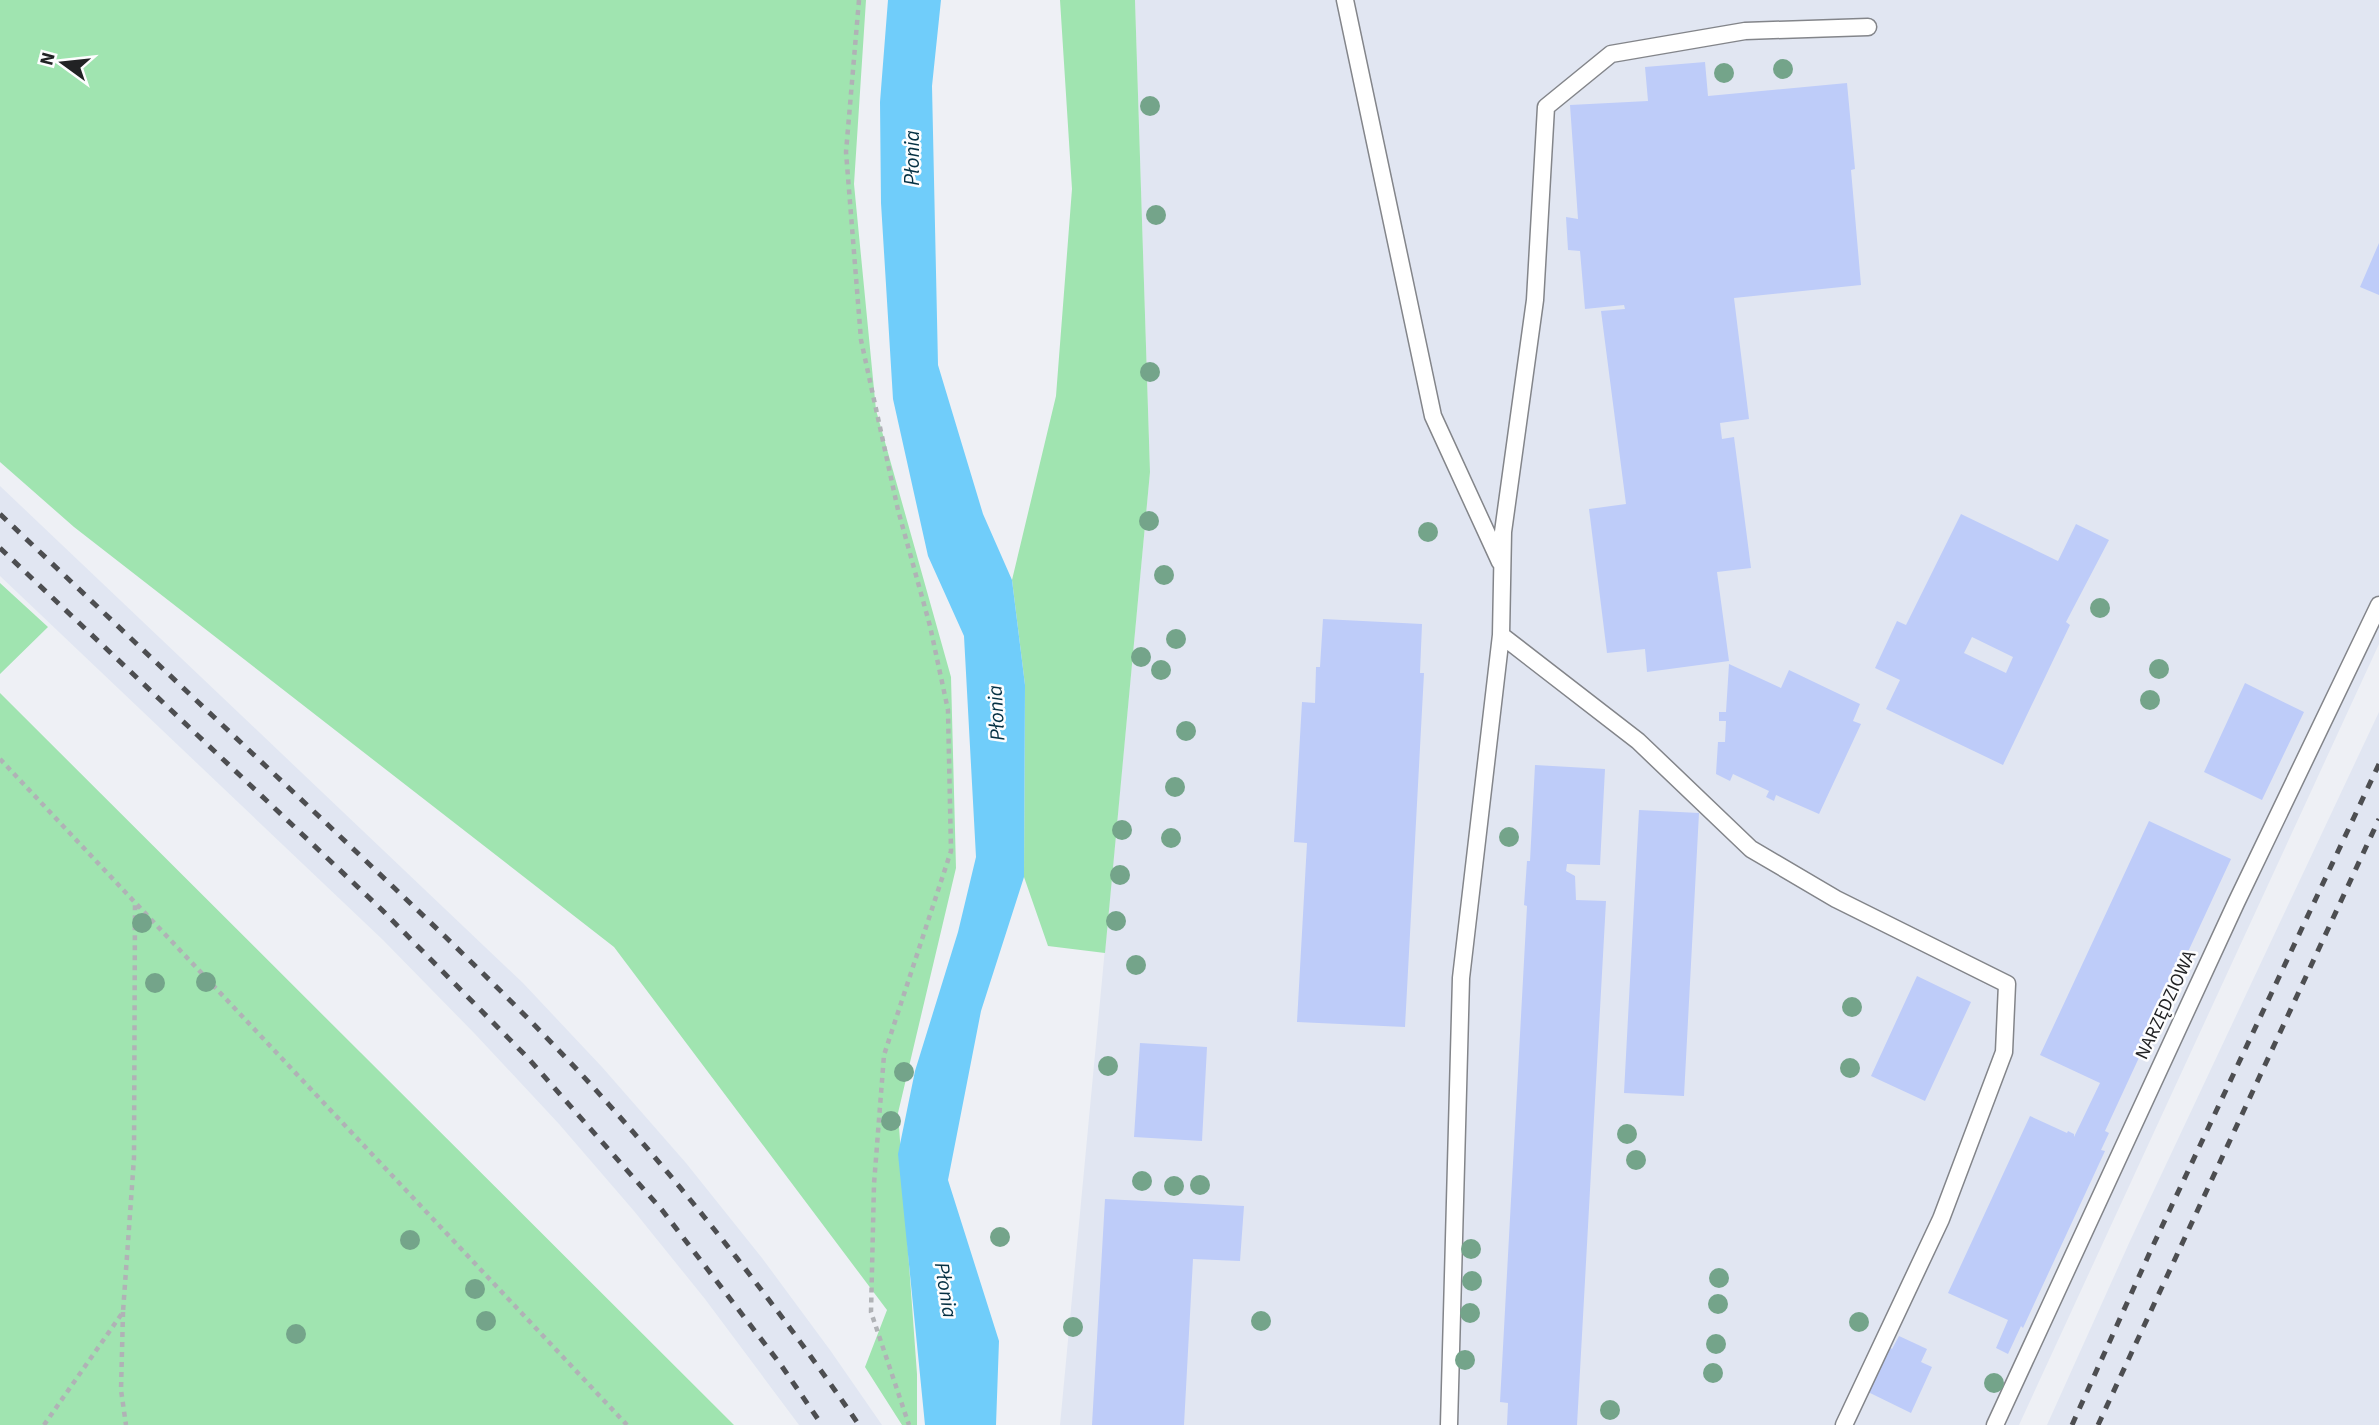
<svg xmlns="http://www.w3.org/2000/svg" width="2379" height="1425" font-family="'Source Sans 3',sans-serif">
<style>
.built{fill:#e1e6f2}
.green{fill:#a0e4b0}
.water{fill:#70cdfa}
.building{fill:#beccf9;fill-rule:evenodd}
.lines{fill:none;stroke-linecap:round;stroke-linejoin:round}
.service-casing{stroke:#83858a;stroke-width:19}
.path{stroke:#b0b2b6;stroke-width:4.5;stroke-dasharray:5 5;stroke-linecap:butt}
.service{stroke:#fff;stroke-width:16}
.rail{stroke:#4d4e51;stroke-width:5;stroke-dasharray:9 9;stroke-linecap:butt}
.tree{fill:#74a48a}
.labels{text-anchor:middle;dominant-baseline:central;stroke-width:5;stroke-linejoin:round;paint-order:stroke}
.street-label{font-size:19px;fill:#212224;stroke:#fdfdfe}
.water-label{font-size:21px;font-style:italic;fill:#043043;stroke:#fdfdfe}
</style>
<rect width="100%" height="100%" fill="#eef0f5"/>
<!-- built -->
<path class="built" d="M1135,0H2379V644L2019,1425H1060L1150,472Z
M0,486L523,983L602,1067L686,1163L762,1258L830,1350L882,1425H799L705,1299L634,1211L559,1124L475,1034L383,940L0,576Z
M2379,712V1425H2047L2130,1241Z"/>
<!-- green -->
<path class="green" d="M0,0H866L854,184L876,410L951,677L956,868L898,1113L917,1374V1425H902L865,1367L887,1310L614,947L74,527L0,462Z
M1060,0H1135L1150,472L1105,953L1048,946L1024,877L1025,685L1012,580L1056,396L1072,189Z
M0,583L48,627L0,674Z
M0,693L734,1425H0Z"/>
<!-- water -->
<path class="water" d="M888,0H941L932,86L938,365L983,514L1012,580L1025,685L1024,877L981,1011L948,1180L999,1341L996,1425H925L898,1154L915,1071L958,932L976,857L964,636L928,556L893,399L881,203L880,102Z"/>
<!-- building -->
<path class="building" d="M1705,62L1708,96L1847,83L1855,169L1851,170L1861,285L1734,298L1749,419L1720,423L1722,439L1734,437L1751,568L1717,572L1729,661L1647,672L1645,649L1607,653L1589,509L1626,504L1601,311L1625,309L1624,305L1585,309L1580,251L1568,250L1566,217L1578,219L1570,105L1648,101L1645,67Z
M2379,243V295L2360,287Z
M1961,514L2058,561L2076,524L2109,540L2066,622L2070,625L2003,765L1886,709L1900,680L1875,668L1897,621L1906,625ZM1972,637L2013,657L2006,673L1964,653Z
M1323,619L1422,624L1420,673H1424L1405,1027L1297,1022L1307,843L1294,842L1302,702L1315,703L1316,667H1320Z
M1729,664L1781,688L1789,670L1860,704L1853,721L1861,724L1819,814L1776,795L1774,801L1766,797L1769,791L1733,774L1730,781L1716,774L1718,742H1725L1726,721H1719V712H1726Z
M2245,683L2304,712L2262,800L2204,772Z
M1535,765L1605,769L1600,865L1567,864L1566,871L1575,876L1576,900L1606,901L1577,1425H1507L1508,1403L1500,1402L1527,906L1524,905L1527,861H1530Z
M1639,810L1699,813L1684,1096L1624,1093Z
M2149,821L2231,859L2105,1131L2109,1133L2101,1150L2105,1151L2023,1328L2021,1326L2008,1354L1996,1348L2008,1320L1948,1293L2030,1116L2067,1133L2068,1131L2074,1134V1137L2100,1083L2040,1055Z
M1917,976L1971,1002L1925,1101L1871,1076Z
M1140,1043L1207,1047L1202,1141L1134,1137Z
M1105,1199L1244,1206L1240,1261L1193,1259L1184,1425H1092Z
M1899,1336L1927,1349L1921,1362L1932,1367L1911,1413L1868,1392L1889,1347L1892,1349Z"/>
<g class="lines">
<!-- service casing -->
<g class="service-casing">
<path id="service" d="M1345,0L1433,416L1500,562
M1501,635L1638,741L1751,849L1836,899L2007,984L2004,1052L1941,1219L1844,1425
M1449,1425L1461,978L1501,635L1503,532L1535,300L1546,107L1611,54L1745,31L1868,27
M1995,1425L2236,903L2379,605"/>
</g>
<!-- path -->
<path class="path" d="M859,0L846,152L861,340L898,510L930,626L948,710L951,851L884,1055L874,1184L871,1312L909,1425
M0,759L627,1425
M123,1312L121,1390L126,1425
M44,1425L123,1312L134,1158L135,903"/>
<!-- service -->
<use href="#service" class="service"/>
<!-- rail -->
<path class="rail" d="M0,514C108,617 217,720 325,822C416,909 509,995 594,1088C690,1194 778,1307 859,1425
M0,548L381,909L528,1058L662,1210L781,1365L822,1425
M2072,1425L2150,1252L2379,764
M2098,1425L2379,819"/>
</g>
<!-- trees -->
<g class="tree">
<circle cx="1783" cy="69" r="10"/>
<circle cx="1724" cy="73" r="10"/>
<circle cx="1150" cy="106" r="10"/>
<circle cx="1156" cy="215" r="10"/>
<circle cx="1150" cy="372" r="10"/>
<circle cx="1149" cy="521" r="10"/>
<circle cx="1428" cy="532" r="10"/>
<circle cx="1164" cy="575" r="10"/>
<circle cx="2100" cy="608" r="10"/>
<circle cx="1176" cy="639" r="10"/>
<circle cx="1141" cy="657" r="10"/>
<circle cx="2159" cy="669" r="10"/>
<circle cx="1161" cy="670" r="10"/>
<circle cx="2150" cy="700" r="10"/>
<circle cx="1186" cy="731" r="10"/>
<circle cx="1175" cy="787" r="10"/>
<circle cx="1122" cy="830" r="10"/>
<circle cx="1509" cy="837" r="10"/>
<circle cx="1171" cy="838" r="10"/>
<circle cx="1120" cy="875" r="10"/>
<circle cx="1116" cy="921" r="10"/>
<circle cx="142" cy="923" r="10"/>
<circle cx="1136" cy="965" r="10"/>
<circle cx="206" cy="982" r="10"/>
<circle cx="155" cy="983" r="10"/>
<circle cx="1852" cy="1007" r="10"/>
<circle cx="1108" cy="1066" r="10"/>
<circle cx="1850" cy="1068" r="10"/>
<circle cx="904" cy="1072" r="10"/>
<circle cx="891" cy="1121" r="10"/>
<circle cx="1627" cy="1134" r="10"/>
<circle cx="1636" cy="1160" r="10"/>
<circle cx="1142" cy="1181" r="10"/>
<circle cx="1200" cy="1185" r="10"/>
<circle cx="1174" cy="1186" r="10"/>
<circle cx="1000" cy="1237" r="10"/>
<circle cx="410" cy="1240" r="10"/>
<circle cx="1471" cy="1249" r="10"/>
<circle cx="1719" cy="1278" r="10"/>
<circle cx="1472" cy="1281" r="10"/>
<circle cx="475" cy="1289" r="10"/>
<circle cx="1718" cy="1304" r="10"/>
<circle cx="1470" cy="1313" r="10"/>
<circle cx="486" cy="1321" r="10"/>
<circle cx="1261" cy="1321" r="10"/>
<circle cx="1859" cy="1322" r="10"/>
<circle cx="1073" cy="1327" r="10"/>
<circle cx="296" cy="1334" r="10"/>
<circle cx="1716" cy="1344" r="10"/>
<circle cx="1465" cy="1360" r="10"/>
<circle cx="1713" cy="1373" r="10"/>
<circle cx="1994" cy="1383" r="10"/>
<circle cx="1610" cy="1410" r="10"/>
</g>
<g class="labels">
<!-- street labels -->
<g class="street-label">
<text transform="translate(2166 1005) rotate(-65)">NARZĘDZIOWA</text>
</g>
<!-- water labels -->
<g class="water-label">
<text transform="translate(912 158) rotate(-90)">Płonia</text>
<text transform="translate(996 713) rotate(-93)">Płonia</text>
<text transform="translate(946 1290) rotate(81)">Płonia</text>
</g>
</g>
<!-- north arrow -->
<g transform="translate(63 63) rotate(285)" stroke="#fdfdfe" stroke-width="5" paint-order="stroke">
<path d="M0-5L12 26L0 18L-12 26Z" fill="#212224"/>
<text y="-10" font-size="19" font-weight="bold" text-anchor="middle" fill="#212224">N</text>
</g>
</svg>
